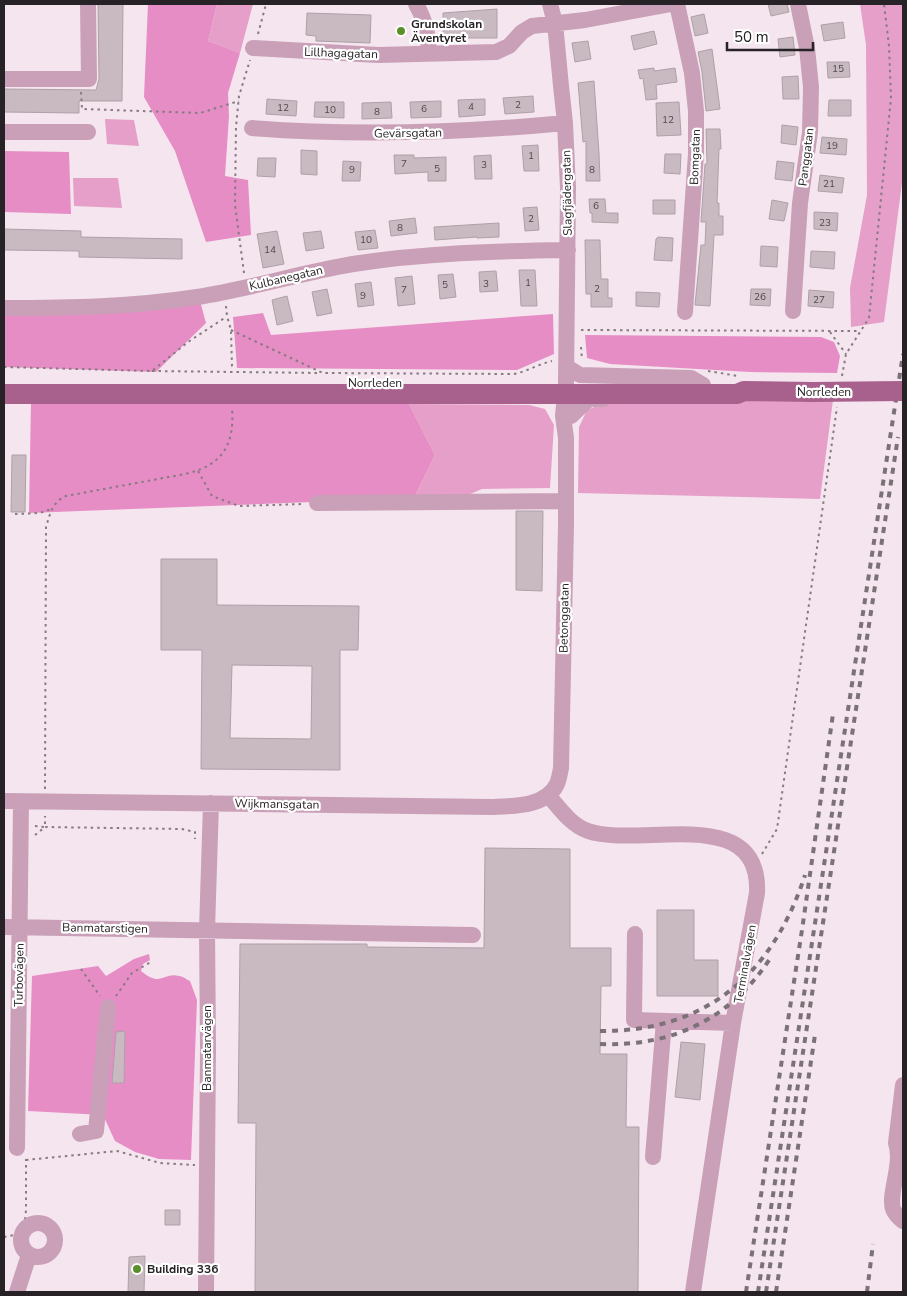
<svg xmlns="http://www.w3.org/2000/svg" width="907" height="1296" font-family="'Nunito Sans',sans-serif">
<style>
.green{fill:#e59fc9}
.forest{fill:#e78dc5}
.building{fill:#c9bac2;stroke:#aea0a8;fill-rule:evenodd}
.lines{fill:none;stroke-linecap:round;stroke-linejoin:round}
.path{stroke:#857b81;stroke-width:2;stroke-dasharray:2.5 4;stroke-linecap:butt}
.minor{stroke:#c9a0b8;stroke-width:16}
.major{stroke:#a8608d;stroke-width:20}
.rail{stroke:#7b7277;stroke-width:4;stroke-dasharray:6 6;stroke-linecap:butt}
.major-bridge{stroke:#a8608d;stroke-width:20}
.poi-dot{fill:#5a902a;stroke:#fff;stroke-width:2}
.labels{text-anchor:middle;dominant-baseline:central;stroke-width:4.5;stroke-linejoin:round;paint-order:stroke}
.number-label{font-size:10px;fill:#50484c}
.poi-label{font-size:12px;font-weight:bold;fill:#272225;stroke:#fff;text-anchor:start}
.street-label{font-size:12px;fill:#272225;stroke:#fff}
</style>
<rect width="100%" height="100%" fill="#f5e5ee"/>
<!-- green -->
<path class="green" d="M217,4H253L240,53L208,41Z
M860,4L903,5V175L884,322L851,327L850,288L867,195L866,45Z
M105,119L134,120L139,146L107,144Z
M73,178H118L122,208L74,206Z
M833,400L820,499L578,493L579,427L587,410L607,402Z
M409,404L529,405L545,409L554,425L550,488L482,489L461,498H414L435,455Z"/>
<!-- forest -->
<path class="forest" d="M148,4H217L208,41L240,53L228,93L229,116L225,176L248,180L251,235L206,242L175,151L144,97Z
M4,151L69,152L71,214L4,212Z
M200,301L206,323L156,372L4,367V309Z
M263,313L271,335L553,314L554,354L517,370L237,368L233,317Z
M585,335L821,337L834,342L840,356L837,373L750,372L610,364L587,358Z
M31,401L409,404L435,455L414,498L29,513Z
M149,954L150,960L143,964L141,971C161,988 163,972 179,976C182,976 186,979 190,981L197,1000L191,1160L159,1159L135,1152L115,1141L103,1115L28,1111L32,976L98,966L106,976L134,959Z"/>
<!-- building -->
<path class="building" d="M98,4H123L122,101H79V113L4,112V89L96,90L99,79Z
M768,4H787L789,12L771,16Z
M497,9V38H443V13Z
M307,13L371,15L370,43L316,41V36L306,35Z
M704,14L708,33L695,36L691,17Z
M843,22L845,38L824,41L821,25Z
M654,31L657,44L634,50L631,36Z
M793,37L795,55L780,57L778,39Z
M588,41L591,59L575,62L572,43Z
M712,49L720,109L706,111L702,72L698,52Z
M827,62H849L850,77L828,78Z
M654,68V71L675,68L677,82L656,85L657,99L646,100L643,78L640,79L638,70Z
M798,76L799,99H783L782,77Z
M594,81L599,153L600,181H586V141L583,142L578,83Z
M533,96L534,112L505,114L503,98Z
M267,99L297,101L296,116L266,114Z
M485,99V115L459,117L458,100Z
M829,100H851V116H828Z
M441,101V117L411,118L410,102Z
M315,102H344V118L314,117Z
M391,102L392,118L362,119V103Z
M679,102L681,135L657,136L656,103Z
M782,125L798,127L796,145L781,143Z
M706,129H720L721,149H719L717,203H719V216H723V235H714L710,306L695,305L701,245H705L706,222H701L705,164H707Z
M822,137L847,139L846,155L820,153Z
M538,145L539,171H524L522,146Z
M301,150L317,151V175L301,174Z
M665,154H681L680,174L664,173Z
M394,155H414V158L446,157V181H428V172L395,174Z
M491,155L492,179H475L474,156Z
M258,158H276L275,177L257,176Z
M343,161L361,162L360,181H342Z
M777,161L794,163L792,181L775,179Z
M820,175L844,178L842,193L818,191Z
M589,199H605L606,213H618V223L592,222V213H590Z
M653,200H675V214H653Z
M772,200L788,203L784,221L769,219Z
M537,207L539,230L525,231L523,208Z
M814,212L838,213L837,231L814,229Z
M415,218L417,233L391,236L389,221Z
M499,223V237L477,238V237L435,240L434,227Z
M4,229L81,231V237L182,239V259L79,257V251L4,250Z
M375,230L378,248L358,250L355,232Z
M277,231L284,264L263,268L257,234Z
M321,231L324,248L306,251L303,233Z
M658,237L673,238L672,261L654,260L656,239Z
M585,240H600L601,279H608V298H612V307H591V294H586Z
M761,246L778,247L777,267L760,266Z
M811,251L835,252L834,269L810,267Z
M519,270H535L537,306H521Z
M496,271L498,291L480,292L479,272Z
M453,274L456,297L440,299L438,275Z
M412,276L415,304L398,306L395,278Z
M371,282L374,305L358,307L355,284Z
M327,289L332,313L317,316L312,292Z
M751,289H771L770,306L750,305Z
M809,290L834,292L833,308L808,306Z
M636,292L660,293L659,307L636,306Z
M287,296L293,321L277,325L272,300Z
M12,455H26L25,512H11Z
M516,511H543L542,591L516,590Z
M161,559H217V605L359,606L358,650H340V770L201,769L202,650H161ZM232,665L312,666L311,739L230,738Z
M485,848L570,849V948H611V986H601L600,1054H627L626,1127H639L638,1292H255L256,1123H238L240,944H367V947L484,948Z
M657,910H694V960H718V996H657Z
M125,1031L124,1083H112L116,1032Z
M681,1042L705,1044L700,1100L675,1097Z
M165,1210H180V1225H165Z
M145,1256L144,1292H128L129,1257Z"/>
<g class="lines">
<!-- path -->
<path class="path" d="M258,34L266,4
M81,92L82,109L200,113L239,101
M244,273L235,205L236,127L239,96L250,60
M226,306L227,316L231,330L232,367
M231,330L323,373L514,374C528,371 539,364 552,361
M581,330L859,331
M830,332L846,354
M581,347L582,360
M4,367L152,371L188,342L226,317
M152,371L320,373
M708,371L738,376
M842,376L846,354L869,318L891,98L889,46L884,4
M198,471L212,496L239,506L304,504
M15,514L40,513L51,509
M45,789L46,527C50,514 52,502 66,496L185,474C221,466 235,446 232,409
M35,826L45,827V816
M35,835L45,827L182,829L195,832V839
M762,854L777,829L837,407
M81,969L100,996
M116,996L132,973L151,962
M26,1160L117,1151L160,1163L195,1165
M4,1237L14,1235L24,1231L26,1210V1159"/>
<!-- minor -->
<path class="minor" d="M416,4C426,22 428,33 429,54
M677,4L692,73L696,111V154L685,312
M253,48L378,55L496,52L509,46L522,32L532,26L585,20L671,4
M4,79H89L88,4
M252,128C357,136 460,133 565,123
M4,132H88
M4,308C68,308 133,307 197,297C249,289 300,273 353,264C424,253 496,251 568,250
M793,311L800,203L810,132L811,87L807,48L798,4
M567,367L580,375L691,378L703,385
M571,416L589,399H603
M317,503L566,501
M548,795C560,809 571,825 588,831C640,849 761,802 757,893L733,1023L693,1292
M4,801L491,807C513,806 546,807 557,784C559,779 560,773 561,768L566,525V438L563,416L566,383L568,188L565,123L561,86L555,23L550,4
M4,927L473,935
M635,934L634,1020L733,1023
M903,1085L896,1143C903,1164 888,1194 893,1209C895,1214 899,1218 903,1221
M80,1134L96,1131L108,1007
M17,1148L21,802
M653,1157L664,1021
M21 1240a17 17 0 1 1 34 0a17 17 0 1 1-34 0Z
M17,1292L29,1255
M206,1292L208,1047L207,930L211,803"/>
<!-- major -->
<path class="major" d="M4,394H737L744,391L813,392"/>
<!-- rail -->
<path class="rail" d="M600,1031C706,1032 773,974 805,875
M600,1044C673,1047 732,1018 771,957
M746,1292L802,930L833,714
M758,1292L903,354
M766,1292L898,437
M776,1292L815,1035
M867,1292L873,1244"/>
<!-- major-bridge -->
<path class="major-bridge" d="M813,392L903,391"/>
</g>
<!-- markers -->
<g class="poi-dot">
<circle cx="401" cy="31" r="5"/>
<circle cx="137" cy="1269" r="5"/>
</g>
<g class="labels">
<!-- number labels -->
<g class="number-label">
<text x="838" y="69">15</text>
<text x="518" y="105">2</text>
<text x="471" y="107">4</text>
<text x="283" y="108">12</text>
<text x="424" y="109">6</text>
<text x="330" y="110">10</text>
<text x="377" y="112">8</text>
<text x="668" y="120">12</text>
<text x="832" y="146">19</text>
<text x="531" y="156">1</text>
<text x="404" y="164">7</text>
<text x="484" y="165">3</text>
<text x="437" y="169">5</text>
<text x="352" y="170">9</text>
<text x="592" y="170">8</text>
<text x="829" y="184">21</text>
<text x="596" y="206">6</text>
<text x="531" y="219">2</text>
<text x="825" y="223">23</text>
<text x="400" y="228">8</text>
<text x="366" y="240">10</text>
<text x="270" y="250">14</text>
<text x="528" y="283">1</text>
<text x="486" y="284">3</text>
<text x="445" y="285">5</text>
<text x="597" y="289">2</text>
<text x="404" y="290">7</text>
<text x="363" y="296">9</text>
<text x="760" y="297">26</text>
<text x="819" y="300">27</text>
</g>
<!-- poi labels -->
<g class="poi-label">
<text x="411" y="24">Grundskolan<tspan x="411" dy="14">Äventyret</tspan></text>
<text x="147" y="1269">Building 336</text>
</g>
<!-- street labels -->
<g class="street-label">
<text transform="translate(341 53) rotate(2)">Lillhagagatan</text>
<text transform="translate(408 133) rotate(-1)">Gevärsgatan</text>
<text transform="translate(695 157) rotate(-88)">Bomgatan</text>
<text transform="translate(806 157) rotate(-83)">Panggatan</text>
<text transform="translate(567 193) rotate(-91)">Slagfjädergatan</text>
<text transform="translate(286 278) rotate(-13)">Kulbanegatan</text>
<text x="375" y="383">Norrleden</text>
<text x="824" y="392">Norrleden</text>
<text transform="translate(564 618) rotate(-89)">Betonggatan</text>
<text transform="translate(277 804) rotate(1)">Wijkmansgatan</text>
<text transform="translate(105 928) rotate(1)">Banmatarstigen</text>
<text transform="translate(745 964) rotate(-80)">Terminalvägen</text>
<text transform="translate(19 975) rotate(-89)">Turbovägen</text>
<text transform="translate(207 1048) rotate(-90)">Banmatarvägen</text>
</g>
</g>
<!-- border -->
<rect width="907" height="1296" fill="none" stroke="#272225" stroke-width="10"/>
<!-- scale -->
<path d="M727 42v8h86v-8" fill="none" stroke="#272225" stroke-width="2.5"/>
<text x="734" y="42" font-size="15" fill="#272225" stroke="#ffffff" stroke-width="4" paint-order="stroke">50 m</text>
</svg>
